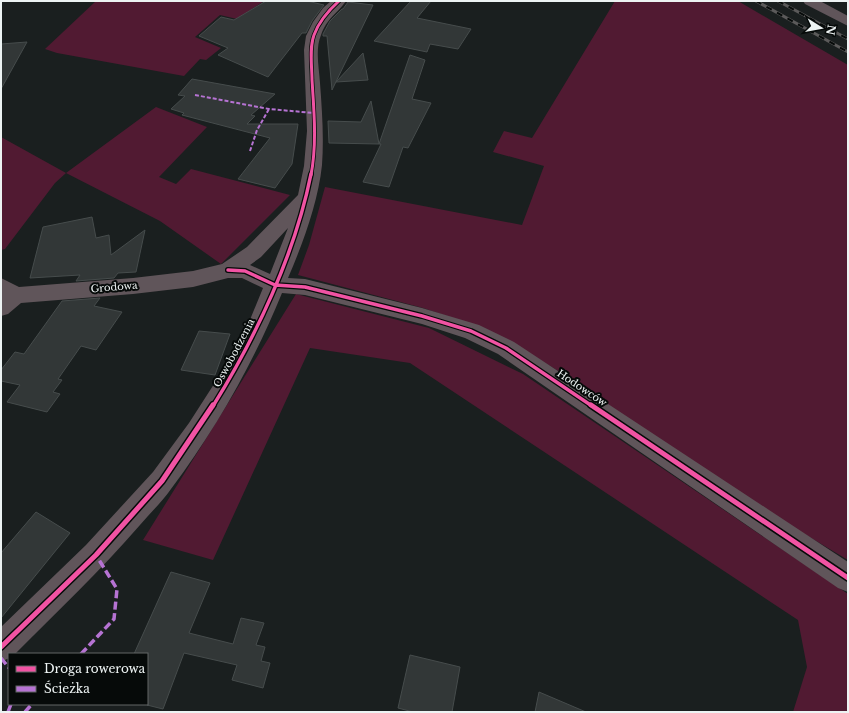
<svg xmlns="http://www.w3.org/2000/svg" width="849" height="713" font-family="'Libre Baskerville',serif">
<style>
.green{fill:#511a32}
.building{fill:#323737;stroke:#464c4c}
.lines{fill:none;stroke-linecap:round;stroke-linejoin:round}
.minor{fill:#60555a;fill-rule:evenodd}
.rail-casing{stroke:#5b5a5a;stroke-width:3}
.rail{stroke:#060a09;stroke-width:2;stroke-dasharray:6;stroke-linecap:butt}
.quiet-far1{stroke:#b673d3;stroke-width:2;stroke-dasharray:4 2;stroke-linecap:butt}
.quiet{stroke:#b673d3;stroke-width:3.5;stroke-dasharray:8 3.5;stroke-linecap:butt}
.cycleway-far2-casing{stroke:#060a09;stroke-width:4.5}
.cycleway-far1-casing{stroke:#060a09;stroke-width:6}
.cycleway-casing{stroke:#060a09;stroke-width:8}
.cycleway-far2{stroke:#f153a3;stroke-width:3}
.cycleway-far1{stroke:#f153a3;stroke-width:3.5}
.cycleway{stroke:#f153a3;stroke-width:5}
.labels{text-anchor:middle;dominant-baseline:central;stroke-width:4;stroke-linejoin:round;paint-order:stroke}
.street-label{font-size:10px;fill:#edf3f3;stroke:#060a09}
</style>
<rect width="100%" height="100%" fill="#1a1f1f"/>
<!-- green -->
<path class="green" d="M96,1H264L237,19L220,15L195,37L221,48L206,60L200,59L184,76L57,53L45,49Z
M615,1H738L848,65V560L781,520L642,431L560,372L532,355L465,322L423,308L298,275L309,245L325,187L522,225L544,166L493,152L504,131L532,138Z
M156,107L207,127L159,177L176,184L191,169L290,195L221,264L160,221L66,173L55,183L5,249L1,250V137L66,173Z
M296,294L429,328L523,374L848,594V712H793L807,667L798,620L410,363L310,348L213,560L143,540Z"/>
<!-- building -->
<path class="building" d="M266,1H307L324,5L312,21L306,33H302L268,77L218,55L228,48L199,36L221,17L234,20Z
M411,1H431L417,18L471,29L458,49L430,44L427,52L374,41Z
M348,2L373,5L332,90L327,36H323V34L330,21L342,9H343Z
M27,42L1,89V44Z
M363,53L368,80L336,82Z
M410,55L425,60L412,99L431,103L408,148L403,147L389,187L363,182L381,144H379Z
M192,79L275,94L251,115L255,116L247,124H298L292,164L275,188L238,179L270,138L182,115L184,113L171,109L185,96L178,95Z
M371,101L379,144L329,143L328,121L361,122Z
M92,217L96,238L109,235L111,255L145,230L136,272L118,273L114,278L76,281L80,275L30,278L43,227Z
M100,298L94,306L122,312L96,350L81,346L58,379L62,380L53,392L60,394L47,412L7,402L20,385L1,381V370L15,352L24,354L62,301Z
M199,331L230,334L215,375L181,370Z
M36,512L70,533L1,618V553Z
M171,572L210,583L189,633L233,644L241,618L264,623L256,645L265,647L261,661L270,663L263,688L232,680L237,665L184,653L163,709L147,705V654H134Z
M410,655L460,667L452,712H413L398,708Z
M539,692L586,712H535Z"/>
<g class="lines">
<!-- minor -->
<path class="minor" d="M331,1H346C337,14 327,18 321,35C315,49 319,68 320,83C322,110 324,137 322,165C318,203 303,243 288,278L305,279L422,308L479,325L514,342L848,562V592L838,588L498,354L465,338L422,324L305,295L282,293C254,362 216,429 171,489C162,502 150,513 140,525C100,571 57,612 15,654H9V658L1,662V627L86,545L153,472L189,423L216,381L245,332L263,288L242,278H228L193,287L133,294L21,303L8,314L1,316V278L19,287L133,278L193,271L222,264L247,247L298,195L304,166L307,131L304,50L306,36L313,22L323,8ZM288,228L270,274L250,265L261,257Z
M803,1H820L848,16V26L805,4Z"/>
<!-- rail casing -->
<g class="rail-casing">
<path id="rail" d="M756,1L848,52
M778,1L848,39"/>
</g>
<!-- rail -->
<use href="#rail" class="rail"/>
<!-- quiet-far1 -->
<path class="quiet-far1" d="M195,95L269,109L314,113
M250,151L257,130L269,109"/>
<!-- quiet -->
<path class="quiet" d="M81,654L114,619L117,589L96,555
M1,658L9,668
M8,712L11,704
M25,712L32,704"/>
<!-- cycleway-far2 casing -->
<g class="cycleway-far2-casing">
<path id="cycleway-far2" d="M311,175C317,144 314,111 312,80C312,66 309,49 314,35C319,21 328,11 339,1"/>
</g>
<!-- cycleway-far1 casing -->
<g class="cycleway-far1-casing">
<path id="cycleway-far1" d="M228,270L245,271L275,285L305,287L422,316L471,331L506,348L592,406
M213,406C256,337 295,254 311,174"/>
</g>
<!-- cycleway casing -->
<g class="cycleway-casing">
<path id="cycleway" d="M591,405L848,578
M1,647L96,555L162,481L213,405"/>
</g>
<!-- cycleway-far2 -->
<use href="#cycleway-far2" class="cycleway-far2"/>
<!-- cycleway-far1 -->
<use href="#cycleway-far1" class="cycleway-far1"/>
<!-- cycleway -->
<use href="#cycleway" class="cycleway"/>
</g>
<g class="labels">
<!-- street labels -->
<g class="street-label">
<text transform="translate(114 287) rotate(-5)">Grodowa</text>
<text transform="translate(234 353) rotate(-62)">Oswobodzenia</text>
<text transform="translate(582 388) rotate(34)">Hodowców</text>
</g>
</g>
<!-- border -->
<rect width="849" height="713" fill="none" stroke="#edf3f3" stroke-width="4"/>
<!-- legend -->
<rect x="8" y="653" width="140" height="52" fill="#060a09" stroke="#626767"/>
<rect x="16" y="666" width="20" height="6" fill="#f153a3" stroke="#626767"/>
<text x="44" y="673" font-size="12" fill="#edf3f3">Droga rowerowa</text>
<rect x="16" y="686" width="20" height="6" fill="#b673d3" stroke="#626767"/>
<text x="44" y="693" font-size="12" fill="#edf3f3">Ścieżka</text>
<!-- north arrow -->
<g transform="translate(821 28) rotate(101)" stroke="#060a09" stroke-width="3" paint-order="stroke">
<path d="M0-3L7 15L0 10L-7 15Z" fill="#edf3f3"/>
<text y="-6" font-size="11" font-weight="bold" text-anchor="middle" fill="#edf3f3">N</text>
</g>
</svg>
